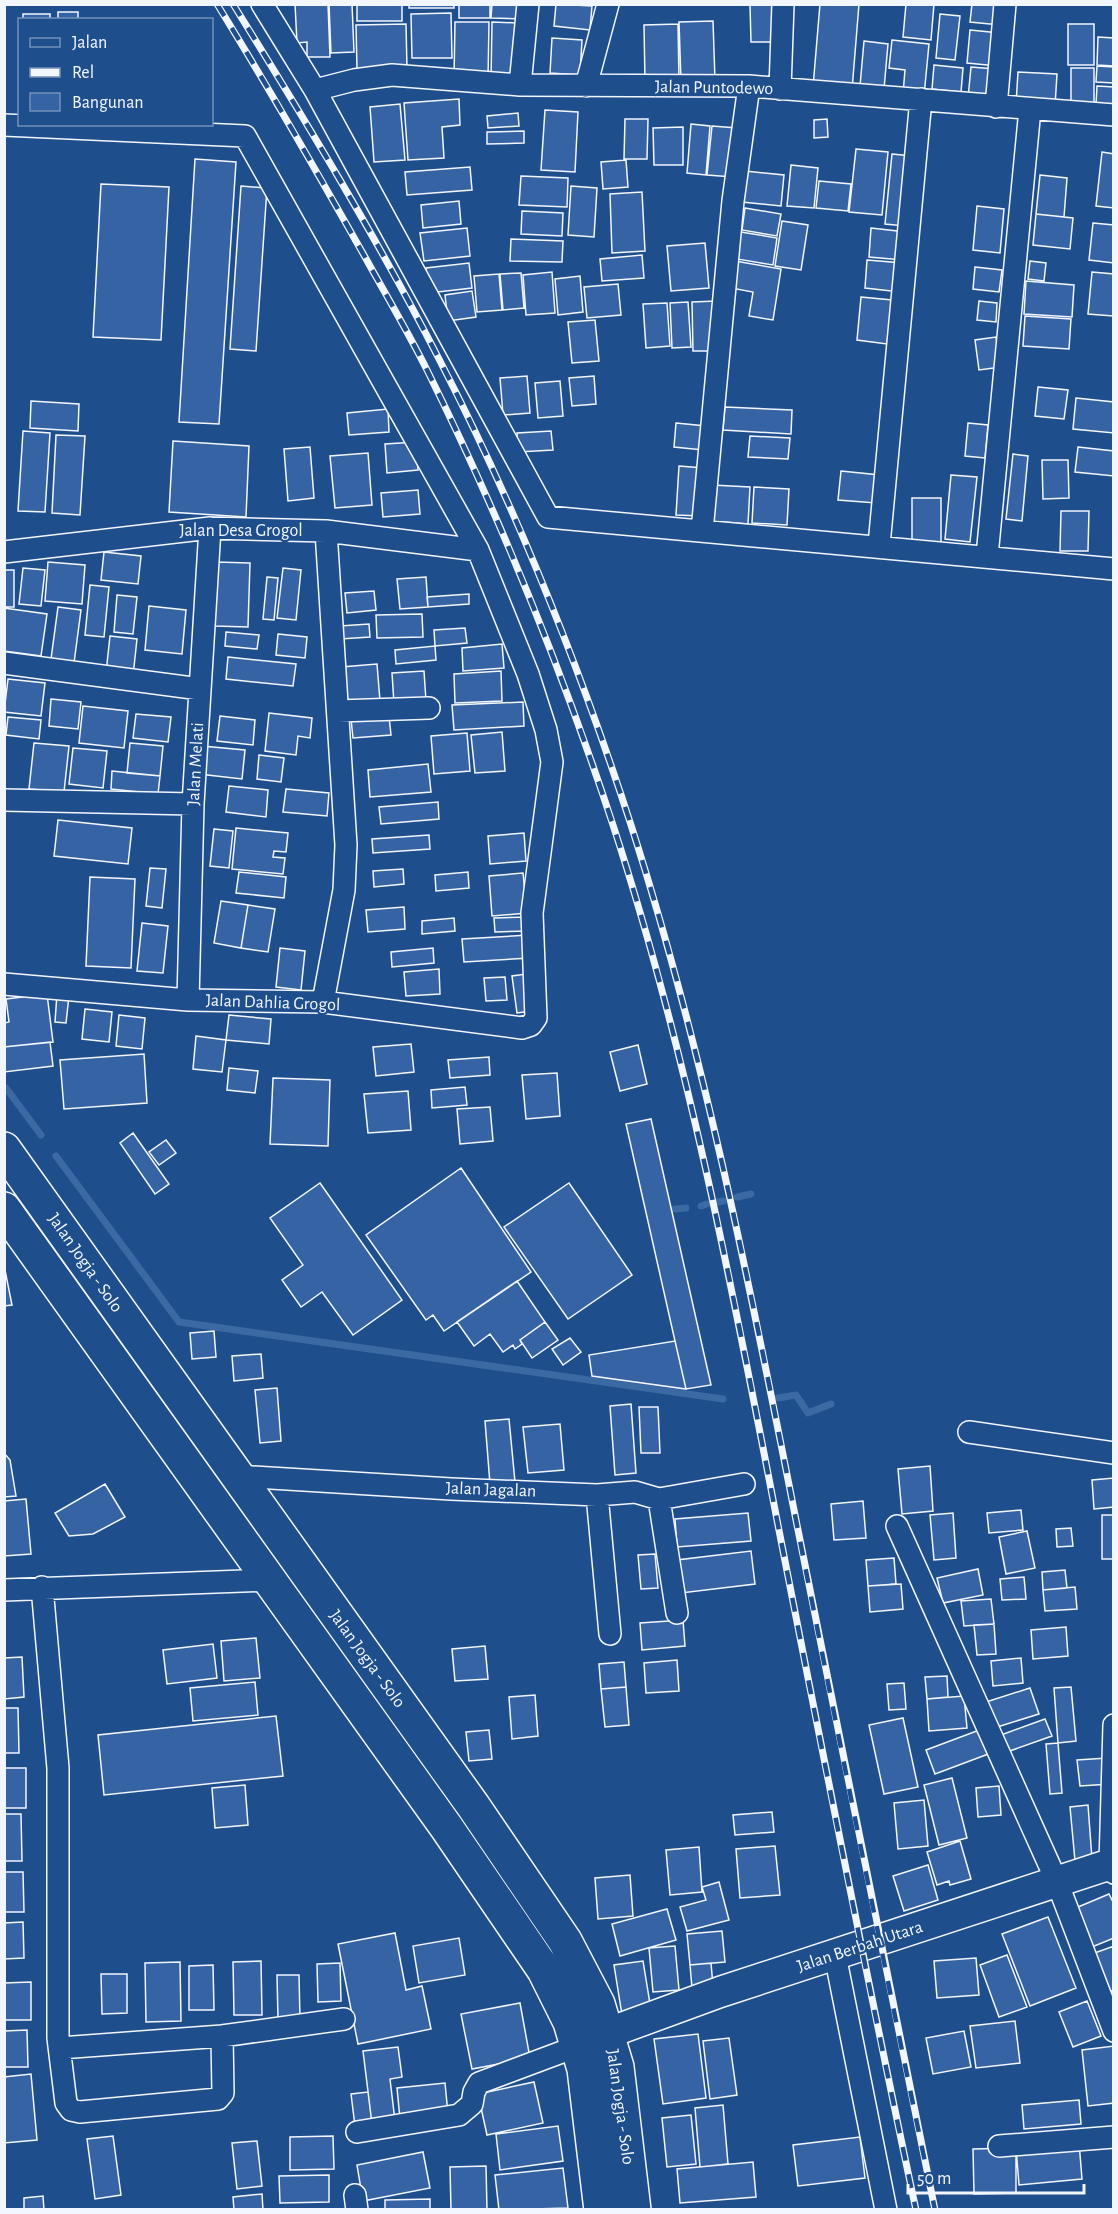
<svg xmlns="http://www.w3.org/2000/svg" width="1118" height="2214" font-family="'Alegreya Sans',sans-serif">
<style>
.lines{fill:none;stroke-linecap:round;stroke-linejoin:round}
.stream{stroke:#3b69a3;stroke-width:7}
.building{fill:#3563a3;stroke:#f2f6ff;stroke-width:1.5}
.street-casing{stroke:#f2f6ff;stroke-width:24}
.secondary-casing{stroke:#f2f6ff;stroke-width:33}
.highway-casing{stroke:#f2f6ff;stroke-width:36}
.street{stroke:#1f4e8c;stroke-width:21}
.secondary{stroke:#1f4e8c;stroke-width:30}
.highway{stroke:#1f4e8c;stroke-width:33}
.rail-casing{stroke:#f2f6ff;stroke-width:7}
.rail{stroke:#1f4e8c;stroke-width:4.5;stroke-dasharray:14;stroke-linecap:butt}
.labels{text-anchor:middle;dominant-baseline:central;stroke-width:4.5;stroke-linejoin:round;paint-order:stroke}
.street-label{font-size:18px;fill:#f2f6ff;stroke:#1f4e8c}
</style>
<rect width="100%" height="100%" fill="#1f4e8c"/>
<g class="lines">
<!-- stream -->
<path class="stream" d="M6,1088L41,1135
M56,1156L179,1322L723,1399
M737,1197L751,1194
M718,1202L723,1201
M701,1206L707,1204
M675,1209L686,1208
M778,1398L796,1395L808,1413L831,1404"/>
</g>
<!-- building -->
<path class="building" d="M295,4H328L330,57H307V42L297,43Z
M329,4H352L354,52L331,53Z
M357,4H402V21H357Z
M409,4H454V8H409Z
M459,4H490V18H459Z
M492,4H523V19L491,18Z
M556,4L592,6L590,30L554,26Z
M776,4L777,42H751L750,5Z
M820,4H859L852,90L813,87Z
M906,4H934L931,40L903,37Z
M972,4H1002L1000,25L970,22Z
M58,12H78V20H58Z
M451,13L452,58H412L411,14Z
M23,14H50V20H23Z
M940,14L960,16L955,60L936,58Z
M713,21L715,80L681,81L679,22Z
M455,22H489L488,79L454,78Z
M492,22L518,23L516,81L491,80Z
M406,24L407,69H357L356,25Z
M678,24L679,81L645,82L644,25Z
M1068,24H1094V65H1068Z
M970,30L1000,33L997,66L967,63Z
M1098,37L1114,38V66L1097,65Z
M552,38L582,40L580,75L550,73Z
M892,40L929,44L924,96L903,94L905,70L889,68Z
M864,41L888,44L884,89L860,86Z
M934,65L963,68L961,92L932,89Z
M1097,66L1114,67V83L1096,82Z
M971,67L995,69L992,101L968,98Z
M1071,68H1094V111H1071Z
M1018,72L1057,74L1055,106L1016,104Z
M1097,86L1114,87V105H1096Z
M459,99L460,125L442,127L444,158L408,160L404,103Z
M400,104L405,160L374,162L370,107Z
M545,110L578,112L575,172L541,170Z
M518,113L519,126L488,128L487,116Z
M625,119H648L647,159H624Z
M827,119L828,137L814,138V120Z
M691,124L710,126L706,175L687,173Z
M712,126L737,128L733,177L707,175Z
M683,127V165H654L653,128Z
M524,131V143L487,144V132Z
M856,149L888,152L882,215L849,212Z
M1102,152L1114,154V208L1096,206Z
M892,154L912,156L905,226L885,224Z
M195,159L236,162L219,424L179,422Z
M626,160L628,187L603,189L601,162Z
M791,165L818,168L814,208L787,206Z
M470,167L472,190L407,195L405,172Z
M745,171L784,175L781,206L742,202Z
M1040,175L1067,178L1064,217L1036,214Z
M521,176L568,178L567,207L519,205Z
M819,181L851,184L848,211L816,208Z
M101,184L169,187L161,340L93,337Z
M241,186L267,188L256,351L230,349Z
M571,186L597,188L594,237L568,235Z
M642,192L645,251L612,253L610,194Z
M459,201L461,224L423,228L421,205Z
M977,206L1004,209L1000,253L973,250Z
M745,208L781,214L777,236L742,230Z
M522,211L563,213L562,236L521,234Z
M1036,214L1073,218L1070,249L1033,245Z
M782,221L808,225L801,270L775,266Z
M1093,223L1114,225V263L1089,260Z
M467,228L470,256L424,261L420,233Z
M871,228L906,232L903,260L869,257Z
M741,232L777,238L773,265L737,259Z
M511,239L563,241L562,262L510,261Z
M705,243L709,288L671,291L667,246Z
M642,255L644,278L602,281L600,259Z
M867,260L903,263L900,292L865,288Z
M735,261L781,269L773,320L749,316L753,292L731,288Z
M1030,261L1046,263L1044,281L1028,279Z
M469,263L472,288L429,293L426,268Z
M975,267L1002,270L999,292L973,289Z
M552,272L555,313L526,315L523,275Z
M1092,272L1114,274L1113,316L1088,314Z
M521,273L524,308L503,310L500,274Z
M499,274L502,310L477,312L474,276Z
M580,276L583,312L558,315L555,279Z
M1026,281L1074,285L1072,317L1024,314Z
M618,284L621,315L587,318L584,287Z
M472,291L476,317L448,321L445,295Z
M861,297L892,300L887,344L857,340Z
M717,301L718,351H693L692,302Z
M979,301L997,303L996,322L977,320Z
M688,302L691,347L672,348L670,303Z
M667,303L670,346L646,348L643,304Z
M1025,316L1071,319L1069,349L1023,346Z
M595,320L599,361L572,363L568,322Z
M996,337L1001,367L979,370L975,340Z
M527,376L530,413L503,415L500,378Z
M594,376L596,404L572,406L569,378Z
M560,381L563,416L538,418L535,383Z
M1038,387L1068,390L1064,419L1035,416Z
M1076,398L1114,402V433L1073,429Z
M31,401L79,404L78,431L30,428Z
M725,407L792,410L791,434L723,430Z
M388,409L389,432L349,435L347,413Z
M676,423L706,426L703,450L674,447Z
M968,423L988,425L985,458L965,456Z
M23,431L50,433L45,512L18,511Z
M551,431L553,450L518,452L517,433Z
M56,435L85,436L80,515L52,513Z
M750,436L790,438L788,459L748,457Z
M173,441L249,446L246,517L169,512Z
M416,442L418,470L387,473L385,444Z
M310,447L314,498L288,501L284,449Z
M1078,447L1114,451V476L1075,472Z
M368,453L372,505L335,508L330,456Z
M1013,454L1028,456L1022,521L1006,519Z
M1042,460H1068L1069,498L1043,499Z
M679,466L704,468L701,516L676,515Z
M841,471L880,475L876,503L838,500Z
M951,475L977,477L970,542L945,539Z
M712,485L750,487L748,524L710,521Z
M754,487L789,489L787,525L752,523Z
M418,490L420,514L383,517L381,493Z
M912,498H941V545H912Z
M1061,511H1089L1088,551H1060Z
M104,552L141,556L138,584L101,580Z
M48,562L85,565L82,604L45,601Z
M216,562L250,563L248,627L214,626Z
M23,568L45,570L41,606L19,604Z
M283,568L301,570L296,620L277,618Z
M4,570H14V607H4Z
M267,577L278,578L274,620L263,619Z
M426,577L428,607L400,609L397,579Z
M90,585L109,587L104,637L85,635Z
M374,591L376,610L347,613L345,593Z
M469,594V604L428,607L427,597Z
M117,595L137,597L133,634L114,632Z
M149,606L186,610L182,654L145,650Z
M58,607L81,610L74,663L51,659Z
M4,608L47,614L41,656L4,651Z
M422,614L423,637L377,638L376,615Z
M369,624L370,637L340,639V626Z
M465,628L467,643L435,646L434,630Z
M226,632L259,635L257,649L225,646Z
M278,634L307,637L305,658L276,655Z
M110,636L137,639L133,676L106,673Z
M502,644L504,668L463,671L462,648Z
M435,646L436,660L396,664L395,650Z
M228,657L296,664L293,686L226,679Z
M377,664L380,701L344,703L341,667Z
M424,671L426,701L394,704L392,673Z
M501,671L502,701L455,703L454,674Z
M8,679L45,683L41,716L4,712Z
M51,699L81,702L78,729L49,726Z
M523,702L524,726L454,730L452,705Z
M83,706L128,711L124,748L79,743Z
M269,713L312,718L310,738L298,736L296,755L265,751Z
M136,714L171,717L168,742L133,738Z
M220,716L255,720L253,745L217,741Z
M389,716L391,735L353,738L351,719Z
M8,717L41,720L39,739L6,735Z
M502,732L505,771L475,773L471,735Z
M467,733L470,771L434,774L431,736Z
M34,743L69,746L64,792L29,789Z
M130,743L163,746L160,776L127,773Z
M202,746L245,750L242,779L199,774Z
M73,748L107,751L103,788L69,784Z
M259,755L284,758L281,782L257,779Z
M428,764L431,792L370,797L368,770Z
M112,771L160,776L158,794L111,789Z
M229,786L268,790L266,817L226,812Z
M286,789L329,793L327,816L283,812Z
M438,802L439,819L381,824L379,807Z
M58,820L132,828L128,864L54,856Z
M236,828L288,833L286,852L274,851L273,857L285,858L283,874L232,869Z
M214,829L233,831L229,868L210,866Z
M524,833L526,861L490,864L488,836Z
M429,835L430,849L373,853L372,839Z
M150,868L166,869L162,908L146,906Z
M403,869L404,884L374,887L373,871Z
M239,872L286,877L284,898L236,893Z
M468,872L469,888L436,891L435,875Z
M523,873L527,913L492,916L489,876Z
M90,877L135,879L131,968L86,966Z
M221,901L248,905L241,948L214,943Z
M248,905L275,909L268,952L241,948Z
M404,907L405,929L368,932L366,910Z
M529,917V931L495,932L494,918Z
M454,918L455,931L422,934V921Z
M142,923L168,926L163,973L137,971Z
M529,935L530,958L464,962L462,939Z
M280,948L305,951L301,990L276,987Z
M433,948L434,963L392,967L391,952Z
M439,969L440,994L406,996L404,972Z
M526,974L531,1011L517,1013L512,976Z
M505,977L507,1000L486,1001L484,978Z
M47,994L53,1042L4,1047V1023L9,1022L6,999Z
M57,994L69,996L66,1023L55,1022Z
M85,1009L112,1012L109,1042L82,1039Z
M119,1015L145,1018L142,1049L116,1046Z
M229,1015L271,1019L269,1044L226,1040Z
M196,1036L226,1040L222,1072L193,1069Z
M50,1042L53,1066L4,1072V1047Z
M411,1044L414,1072L376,1076L373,1047Z
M638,1045L647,1084L620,1091L610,1052Z
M144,1054L147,1103L64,1109L60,1060Z
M489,1057L490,1075L450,1078L448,1060Z
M229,1068L258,1071L255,1093L227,1090Z
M557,1073L560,1116L526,1119L522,1075Z
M273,1078L330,1080L328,1146L270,1144Z
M465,1087L467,1105L432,1108L431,1090Z
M408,1091L411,1130L368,1133L364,1094Z
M490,1107L493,1141L460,1144L457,1109Z
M651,1119L711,1385L686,1389L675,1341L626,1124Z
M133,1133L169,1184L155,1194L120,1143Z
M166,1140L176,1153L159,1165L149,1152Z
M461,1168L531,1272L444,1331L433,1315L426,1320L366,1235Z
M320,1183L402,1300L353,1335L322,1292L301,1307L282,1280L303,1265L270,1218Z
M569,1183L632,1275L568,1319L504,1227Z
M4,1265L12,1305L4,1306Z
M517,1281L545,1322L520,1340L522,1344L515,1349L513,1345L503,1352L490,1334L474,1346L457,1322Z
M545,1322L558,1340L532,1358L520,1340Z
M214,1331L216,1357L192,1359L190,1333Z
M570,1338L581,1352L563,1365L552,1349Z
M675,1341L686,1389L592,1376L589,1355Z
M261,1354L263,1378L234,1381L232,1356Z
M277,1388L281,1441L260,1443L255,1390Z
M631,1404L636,1473L615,1475L610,1406Z
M639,1407H658L660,1453H641Z
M509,1419L515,1482L490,1484L485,1421Z
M560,1424L564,1470L528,1473L523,1427Z
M4,1453L10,1460L16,1496L4,1497Z
M930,1466L933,1511L902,1514L898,1469Z
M1114,1478V1507L1094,1509L1092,1480Z
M105,1484L125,1517L93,1534L69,1536L55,1513Z
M26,1499L31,1554L4,1556V1501Z
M863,1501L866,1538L834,1540L831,1504Z
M1021,1510L1023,1530L989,1533L987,1513Z
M748,1513L751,1541L677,1547L675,1519Z
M953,1513L956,1558L934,1560L930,1515Z
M1102,1515H1114V1559H1102Z
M1071,1528L1073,1546L1057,1547L1056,1529Z
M1027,1531L1035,1568L1006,1574L999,1537Z
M751,1551L755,1584L681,1593L677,1560Z
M655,1554L658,1588L641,1589L638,1555Z
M894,1558L896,1584L868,1586L866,1560Z
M978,1569L983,1595L943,1603L937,1578Z
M1065,1570L1067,1588L1043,1590L1042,1572Z
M1024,1577L1026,1599L1002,1600L1000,1579Z
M901,1584L903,1609L870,1612L868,1586Z
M1075,1587L1077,1609L1045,1611L1043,1590Z
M991,1599L994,1624L964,1626L961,1601Z
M683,1620L685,1646L642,1650L640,1623Z
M994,1624L996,1654L977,1655L974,1625Z
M1066,1627L1068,1656L1033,1659L1031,1630Z
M256,1638L260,1678L224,1681L221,1641Z
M213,1644L217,1678L167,1684L163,1650Z
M485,1646L488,1679L455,1681L452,1649Z
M22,1657L24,1697L4,1699V1658Z
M1021,1658L1023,1683L993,1686L991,1661Z
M677,1660L679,1691L646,1693L644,1663Z
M624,1662L626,1687L601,1689L599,1664Z
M947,1676L948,1697L927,1699L925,1677Z
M255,1682L258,1715L193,1721L190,1688Z
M904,1683L906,1709L889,1710L887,1684Z
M626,1687L629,1725L605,1727L601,1689Z
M1071,1687L1076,1741L1058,1743L1054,1688Z
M1030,1688L1039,1714L994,1728L986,1702Z
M535,1695L538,1736L512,1739L509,1697Z
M964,1696L967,1728L929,1731L927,1699Z
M4,1708H18L19,1753H4Z
M276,1716L283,1776L104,1795L98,1735Z
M903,1718L918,1787L884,1794L869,1725Z
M1045,1719L1052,1736L1007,1752L1001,1735Z
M982,1729L991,1753L935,1774L926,1750Z
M489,1730L492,1759L469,1761L466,1732Z
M1058,1743L1062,1793L1050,1794L1046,1744Z
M1107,1758L1110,1784L1080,1786L1077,1760Z
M4,1768H26V1808H4Z
M952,1778L967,1838L939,1845L924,1785Z
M245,1785L248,1825L215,1828L212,1788Z
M999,1786L1001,1815L978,1817L976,1788Z
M924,1800L928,1846L898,1849L894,1803Z
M1088,1805L1092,1859L1075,1861L1070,1807Z
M772,1812L774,1832L735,1835L733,1815Z
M4,1814H21L22,1861H4Z
M960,1841L971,1879L950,1885L949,1881L937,1885L927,1852Z
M775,1846L780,1895L740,1898L736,1849Z
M699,1847L702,1892L670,1895L666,1850Z
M928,1865L938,1900L904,1911L893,1876Z
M4,1872H23L24,1912H4Z
M630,1875L633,1916L598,1919L595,1878Z
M719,1882L729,1920L687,1931L680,1907L706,1900L702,1887Z
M1109,1894L1114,1904V1938L1087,1949L1071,1910Z
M667,1909L676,1940L620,1956L612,1924Z
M1048,1917L1076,1988L1030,2006L1002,1934Z
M23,1922L24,1958L4,1959V1923Z
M722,1931L725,1962L690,1965L687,1934Z
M395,1933L406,1990L422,1986L431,2029L358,2044L338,1944Z
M459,1938L465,1975L419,1983L413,1946Z
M675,1946L679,1990L653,1992L649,1948Z
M1114,1946V1990L1103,1994L1089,1955Z
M1007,1955L1027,2007L999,2017L980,1965Z
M976,1958L979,1995L937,1998L934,1961Z
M261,1961L262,2015H234L233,1962Z
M643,1961L651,2010L622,2015L614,1965Z
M180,1962L181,2021L146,2022L145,1963Z
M340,1963L341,2001L318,2002L317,1964Z
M711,1963L713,1986L692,1988L690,1965Z
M213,1965L214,2010H189V1966Z
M101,1974H127V2013L102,2014Z
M277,1975H299L300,2019H278Z
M31,1982V2020H4V1983Z
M1087,2001L1101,2036L1073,2047L1059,2012Z
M520,2003L530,2058L472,2069L461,2014Z
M1015,2021L1020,2063L976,2068L970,2026Z
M27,2030L28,2067H4V2031Z
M964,2031L971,2067L933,2074L926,2038Z
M698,2034L706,2098L663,2104L654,2039Z
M729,2038L737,2095L710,2099L703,2041Z
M1114,2046V2103L1088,2106L1082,2050Z
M398,2047L402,2077L390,2079L395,2121L372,2124L363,2051Z
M31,2074L37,2140L4,2143V2077Z
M534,2082L543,2123L487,2135L478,2094Z
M445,2083L448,2114L400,2119L397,2088Z
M368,2092L372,2124L355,2126L351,2094Z
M1079,2100L1081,2124L1024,2129L1022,2105Z
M723,2105L728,2164L700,2167L695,2108Z
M691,2115L696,2164L667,2167L662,2118Z
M558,2126L563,2161L500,2170L496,2134Z
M113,2136L121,2195L95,2199L87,2139Z
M333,2136L334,2169L290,2170V2137Z
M860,2137L865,2178L798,2186L793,2145Z
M257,2141L262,2186L237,2189L232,2143Z
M1079,2142L1082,2179L1019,2185L1016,2148Z
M1016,2148V2193L974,2194L973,2149Z
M423,2152L430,2188L363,2201L357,2165Z
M753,2162L756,2197L680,2203L677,2169Z
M486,2166L487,2210H451L450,2167Z
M563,2168L568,2208L499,2210L495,2175Z
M329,2175V2202L280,2203L279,2176Z
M262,2194L263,2210H234L233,2197Z
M43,2196L44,2210H24V2198Z
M430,2199V2210H385V2200Z"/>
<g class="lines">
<!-- street casing -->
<g class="street-casing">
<path id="street" d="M262,4L315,90L548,517L1114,569
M520,85L528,4
M586,86L608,4
M780,89L783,4
M315,90L354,80L392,75L520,85L749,86L1114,115
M996,107L1005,4
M4,125L245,136L478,550L528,674L546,730L552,762L532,913L536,1018L531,1025L522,1028L323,1002L188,1000L4,984
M702,531L733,201L749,86
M879,545L921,99
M4,552L210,528L326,531L478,550
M987,556L1030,109
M4,663L200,689
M338,711L429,708
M4,800L193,804
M188,1000L193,804L210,528
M323,1002L344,890L346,845L326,531
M969,1432L1114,1453
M236,1476L451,1489L597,1495L635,1492L659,1499L744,1484
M597,1495L610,1634
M659,1499L677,1613
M897,1526L1057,1882L1114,2031
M42,1587L58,1768V2038L66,2103L71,2110L80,2112L218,2099L223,2093L222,2036
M4,1590L271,1580
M1114,1725L1110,1864L1114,1873
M835,1955L886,2210
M60,2048L222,2036L344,2019
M357,2132L459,2115L472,2104L474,2092L479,2083L578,2046
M999,2146L1114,2137
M355,2195L357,2210"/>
</g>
<!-- secondary casing -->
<g class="secondary-casing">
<path id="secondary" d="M608,2033L720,1992L1114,1863"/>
</g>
<!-- highway casing -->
<g class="highway-casing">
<path id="highway" d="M4,1149L474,1807L565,1941L598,2004L617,2067L634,2210
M4,1209L447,1828L544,1970L570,2022L584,2069L601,2210"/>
</g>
<!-- street -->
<use href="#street" class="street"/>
<!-- secondary -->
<use href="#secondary" class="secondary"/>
<!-- highway -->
<use href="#highway" class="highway"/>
<!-- rail casing -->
<g class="rail-casing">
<path id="rail" d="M217,4C269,88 317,172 365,257C386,295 408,332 427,370C500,517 562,670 613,825C687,1051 732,1287 777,1520C822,1750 867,1980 916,2210
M233,4C305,120 377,238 439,359C516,508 579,665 631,825C704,1052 750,1287 796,1520C841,1750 887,1980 935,2210"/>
</g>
<!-- rail -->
<use href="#rail" class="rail"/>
</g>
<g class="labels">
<!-- street labels -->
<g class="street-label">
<text transform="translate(714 88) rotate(1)">Jalan Puntodewo</text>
<text x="241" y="531">Jalan Desa Grogol</text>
<text transform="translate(196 764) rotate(-87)">Jalan Melati</text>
<text transform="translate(273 1003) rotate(2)">Jalan Dahlia Grogol</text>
<text transform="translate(85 1263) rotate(55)">Jalan Jogja - Solo</text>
<text transform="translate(491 1490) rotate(2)">Jalan Jagalan</text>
<text transform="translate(367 1659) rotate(54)">Jalan Jogja - Solo</text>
<text transform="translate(860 1947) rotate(-18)">Jalan Berbah Utara</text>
<text transform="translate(620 2107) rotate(82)">Jalan Jogja - Solo</text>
</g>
</g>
<!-- border -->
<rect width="1118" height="2214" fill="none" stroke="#f2f6ff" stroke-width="12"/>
<!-- legend -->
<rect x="18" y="18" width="195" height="108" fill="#1f4e8c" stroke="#7391ba" stroke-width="1.5"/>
<rect x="30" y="38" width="30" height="9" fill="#1f4e8c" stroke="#7391ba" stroke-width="1.5"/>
<text x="72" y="48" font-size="18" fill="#f2f6ff">Jalan</text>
<rect x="30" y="68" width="30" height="9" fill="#f2f6ff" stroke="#7391ba" stroke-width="1.5"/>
<text x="72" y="78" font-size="18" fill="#f2f6ff">Rel</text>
<rect x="30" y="93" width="30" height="18" fill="#3563a3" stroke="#7391ba" stroke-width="1.5"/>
<text x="72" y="108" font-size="18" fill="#f2f6ff">Bangunan</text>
<!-- scale -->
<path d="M908 2184v9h176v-9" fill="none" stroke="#f2f6ff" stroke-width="3"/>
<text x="917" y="2184" font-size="18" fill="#f2f6ff" stroke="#1f4e8c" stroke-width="4.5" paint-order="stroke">50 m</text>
</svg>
